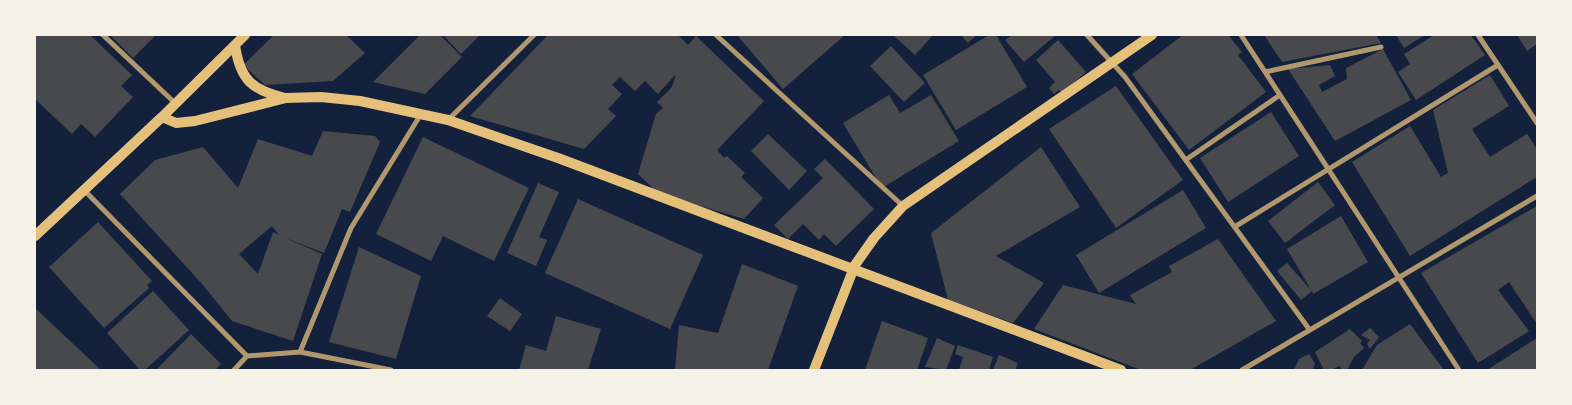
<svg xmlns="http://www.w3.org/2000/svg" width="1572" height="405" font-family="Lato,sans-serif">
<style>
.building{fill:#48494c;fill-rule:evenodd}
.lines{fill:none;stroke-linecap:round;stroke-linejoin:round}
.minor{stroke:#b1986c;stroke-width:5}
.secondary{stroke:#e5c07b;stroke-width:10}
</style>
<rect width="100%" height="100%" fill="#14213d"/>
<!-- building -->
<path class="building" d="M35,35H90L132,75L121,86L133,97L95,137L81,124L72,134L35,99Z
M110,35H156L133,58Z
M274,35H346L365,53L333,81L265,85L243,65Z
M420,35H440L462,57L425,94L373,82Z
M443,35H480L461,54Z
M548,35H678L688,45L696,36L764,101L717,150L724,158L727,156L745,173L741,177L763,198L744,219L650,191L653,188L638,174L656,114L663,108L657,102L672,87L676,74L658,94L645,81L635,91L620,77L612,85L622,94L608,109L616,116L584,149L470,116Z
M737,35H845L783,89Z
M893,35H933L915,55Z
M961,35H977L968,43Z
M989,35H996L1027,87L956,130L923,75Z
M1012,35H1056L1024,62L1005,40Z
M1183,35H1228L1242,52L1238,55L1266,92L1189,150L1132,74Z
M1264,35H1376L1381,43L1282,62Z
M1396,35H1425L1404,48Z
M1434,35H1471L1485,55L1416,100L1398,72L1410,64L1404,54Z
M1517,35H1537V44L1527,51Z
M1058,40L1086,72L1062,93L1059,90L1054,94L1049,88L1055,82L1036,60Z
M891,46L925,83L904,102L870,66Z
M1383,49L1411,100L1335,141L1288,69L1330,65L1335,76L1319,85L1322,92L1347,79L1346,68Z
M1490,75L1509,106L1472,129L1490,157L1527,134L1537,149V177L1410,256L1352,162L1410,126L1441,177L1448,173L1433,110Z
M1116,86L1183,180L1116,228L1049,129Z
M889,95L900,113L931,95L959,141L882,188L843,123Z
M1271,112L1299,156L1228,202L1200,158Z
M323,131L375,136L380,142L350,212L342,209L324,253L283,237L322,254L293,341L232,321L203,285L120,194L155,160L203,147L238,188L258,139L312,156ZM272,226L279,235L273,232L258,274L239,254Z
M768,134L807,171L789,190L751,151Z
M423,137L529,188L494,261L443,236L431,261L376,234Z
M1041,147L1080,207L996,256L1044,283L1013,323L948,300L931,233Z
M825,159L874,209L836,246L824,234L819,240L803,224L788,239L774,225L823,178L814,169Z
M1318,182L1335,205L1285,243L1268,221Z
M538,183L559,192L539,237L547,240L536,266L507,253Z
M1183,190L1206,228L1099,293L1076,255Z
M578,199L703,255L670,329L545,273Z
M1537,206V324L1509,282L1498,290L1529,331L1478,363L1421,273Z
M1341,216L1368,262L1313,294L1312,291L1301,300L1277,271L1287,263L1311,290L1287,249Z
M98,222L152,281L147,285L149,288L104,328L49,267Z
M1218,239L1276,321L1190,370H1141L1034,329L1063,285L1136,304L1130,295L1172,272L1169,266Z
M359,247L421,276L396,359L329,342Z
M742,264L798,286L768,370H675L679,325L718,333Z
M153,291L189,330L145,370H140L107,333Z
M500,298L522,314L510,331L487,316Z
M35,308L101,370H35Z
M556,316L601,329L588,370H519L526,345L546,351Z
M882,321L928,338L917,370H865Z
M1410,324L1444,370H1362L1377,345Z
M1370,328L1379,337L1370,349L1367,344L1370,340L1361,335Z
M1350,329L1362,341L1360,343L1364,348L1354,357L1347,370H1342L1339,366L1332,370H1324L1315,352Z
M191,334L221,364L215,370H156Z
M937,338L955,346L946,370L925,367Z
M1537,338V370H1487Z
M958,345L993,357L989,370H959L963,357L955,354Z
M1309,354L1315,364L1312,370H1294L1299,359Z
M999,355L1018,363L1015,370H993Z"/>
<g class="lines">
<!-- minor -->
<path class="minor" d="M103,35L175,103
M716,35L903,206
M1087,35L1125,77L1309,329
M1241,35L1459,370
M1478,35L1537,123
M1265,72L1381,47
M448,120L534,35
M1187,159L1280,95
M84,190L247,356L300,352L391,370
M1236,226L1498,65
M300,352L351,228L421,114
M234,370L247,356
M1242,370L1537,196"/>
<!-- secondary -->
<path class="secondary" d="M235,45C240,80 252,90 285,98
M162,117L176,123L195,121L286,98L321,97L360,101L448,120L558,158L1121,370
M35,236L162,117L245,35
M814,370L855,265L874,238L903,206L1152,35"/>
</g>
<!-- border -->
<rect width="1572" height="405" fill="none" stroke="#f6f1e7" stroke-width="72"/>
</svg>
